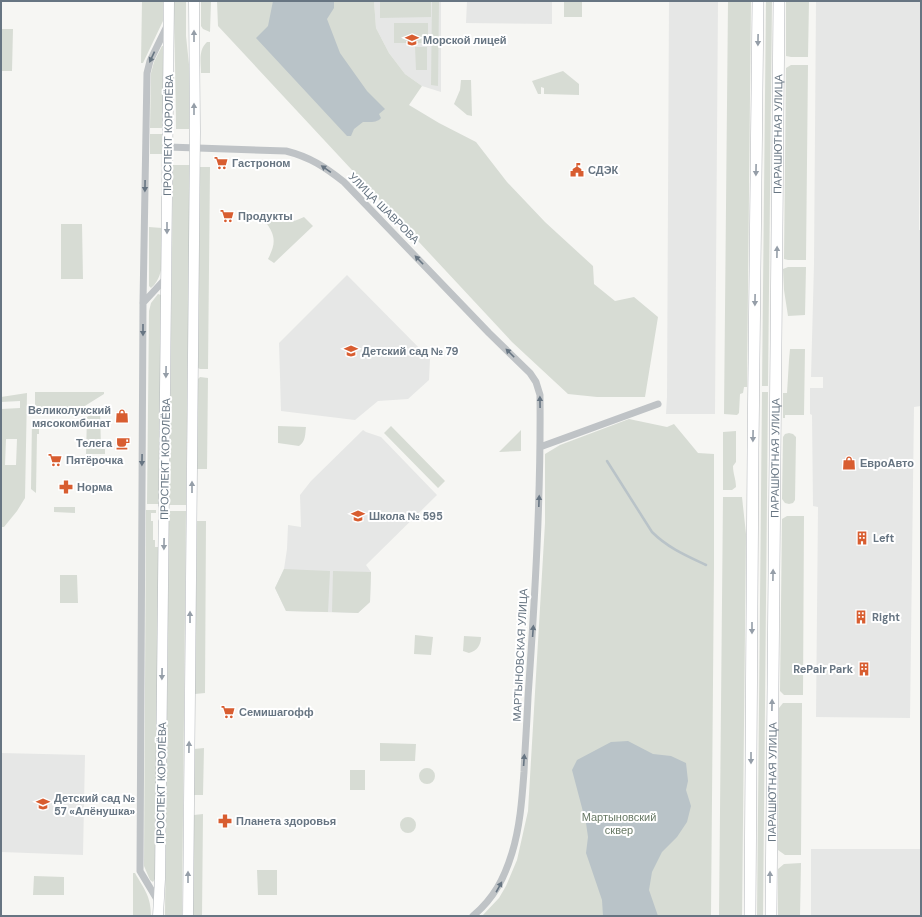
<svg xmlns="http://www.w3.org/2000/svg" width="922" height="917" font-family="'DM Sans',sans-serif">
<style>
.built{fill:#e6e7e6}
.green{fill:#d7dcd4;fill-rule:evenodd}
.water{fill:#b9c3c8}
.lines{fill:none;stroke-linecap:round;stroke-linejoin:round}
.stream{stroke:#b9c3c8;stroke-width:2.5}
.secondary-casing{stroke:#b4b8bc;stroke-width:11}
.primary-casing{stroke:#b5b8bc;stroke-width:12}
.street{stroke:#bfc3c6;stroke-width:7}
.secondary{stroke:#fff;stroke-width:10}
.primary{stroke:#fff;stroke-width:11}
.oneway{fill:#959ea8}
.oneway2{fill:#677582}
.labels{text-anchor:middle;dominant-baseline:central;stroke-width:4;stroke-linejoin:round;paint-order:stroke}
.poi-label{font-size:11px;font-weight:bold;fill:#677582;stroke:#fff;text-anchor:start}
.street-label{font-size:11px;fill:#677582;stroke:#fff}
.park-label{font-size:11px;fill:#687965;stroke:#fff}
</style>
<rect width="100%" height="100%" fill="#f6f6f3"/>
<!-- built -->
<path class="built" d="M374,1H441V92L422,86L405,74L389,53L376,28Z
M467,1H552V24L466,23Z
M669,1H718L715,414H666L667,397Z
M816,1H921L919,218V230H921V406L914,407L910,718L816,717L818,507L813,506L812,415L810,414V388H823V377H811L814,264Z
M347,275L430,359L429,380L408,399L378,401L355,420L281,411L279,343Z
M363,430L366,432L381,437L437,495L366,565L371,572L370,602L358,613L286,611L275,588L284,569L287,549L288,525L301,527L300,495L311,481Z
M1,753L85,755L83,855L1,852Z
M811,849H921V916H811Z"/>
<!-- green -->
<path class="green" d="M142,1H163V21L143,63H141Z
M174,1H186V36L190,74L189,129H176C176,86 174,44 174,1Z
M201,1H211L210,32L203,29L201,26Z
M217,1H374L376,28L389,53L405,74L422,86L409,105L439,123L476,142L507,182L545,222L593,266L594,284L615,301L634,297L658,317L645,397H597L568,394L512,342L218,26Z
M380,1H431V17L380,18Z
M432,1H439L438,86L431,85Z
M564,1H582V17H564Z
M728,1H751L747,387H744L743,393L740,394L739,413L737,415L724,414Z
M766,1H772L768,386H762Z
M786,1H809L808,57H791L786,56Z
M394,23H428V43H394Z
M1,29H13L12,71H1Z
M207,42H210V73H201C201,63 198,50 207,42Z
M162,46H164L163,128H150L151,73L154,62Z
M415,47H427V70H416Z
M791,65H808L806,260H788L784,259L786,68Z
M563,71L579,84V95L544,94V88L541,87V94H538L532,81Z
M461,80H471L472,116L467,115L454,104L460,90Z
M150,134H163V154H150Z
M173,165H190L186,505H169Z
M200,167H210L208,369H200L198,368Z
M271,214C285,223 289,224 304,217L313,226L274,263L268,259C276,243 276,236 265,221Z
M61,224H82L83,279H61Z
M149,227L162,228C162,246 167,275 151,288L149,286Z
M788,267H806L805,315L788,316L784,290L783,269Z
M158,294L161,295L159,504H147L149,311L151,303Z
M790,349H805L804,415H785V418H783V393H787L789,360Z
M200,377L208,378L207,469H197L198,379Z
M35,392H104V394L80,409H35Z
M762,392H768L763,916H757Z
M27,393L25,498L17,511L4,527H1V409L20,408V401L1,402V397ZM6,439H17L16,465H5Z
M100,409L101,448L105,449V454H86L87,417L97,410Z
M32,419L39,420V434H37L36,493L31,489Z
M629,419L667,427L674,424L698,453L714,454V566L711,916H482L499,898L506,886L517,860L528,811L545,523V454L560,445Z
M278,426L306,427C305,434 306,441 299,446L278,443Z
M391,426L445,481L438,488L384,433Z
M521,430V451L499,452Z
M736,431V462L733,466C733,474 736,479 736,487L732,490H723V432Z
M789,433L793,434L796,437L795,500L793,503L789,504L785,503L782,499L783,437L785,434Z
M723,497H742L746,534L742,916H719Z
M54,507H75V513L54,512Z
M146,510H156V513H151V521H153V540H155V547H159L155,879L153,882L150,880L144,866Z
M169,511H186L182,916H165Z
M787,516H804L803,695H784L780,691L782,519Z
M197,521H206L205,693L195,694Z
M284,569L330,571L328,612L286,611L275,588Z
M333,571L371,572L370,602L358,613L332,612Z
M60,575H77L78,603H60Z
M415,635L433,637L431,655L414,654Z
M464,636L481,637C481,645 477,651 469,653L463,651Z
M783,703H802L801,855H785L778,850L779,708Z
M380,743L416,744L415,761H380Z
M204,748L203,795H194V749Z
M419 776a8 8 0 1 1 16 0a8 8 0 1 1-16 0Z
M350,770H365V790H350Z
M203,814L202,916H193L194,815Z
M400 825a8 8 0 1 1 16 0a8 8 0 1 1-16 0Z
M801,863L800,916H778V869L784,864Z
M257,870H277V895H258Z
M133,873H135C144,889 151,896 151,916H133Z
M34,876L64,877V895H33Z"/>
<!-- water -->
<path class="water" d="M273,1H334V8L327,19L340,53L367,91L385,109L379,114L381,118C377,123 369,122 363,122L354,129L351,136H347L256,38L268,26Z
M628,741L653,754L671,756L686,763L688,781L686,790L691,806L687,822L677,837L662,852L652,872L649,890L658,916H603L602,900L586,853L588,837L586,823L572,770L577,760L611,742Z"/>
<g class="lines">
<!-- stream -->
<path class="stream" d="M607,461L652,532C668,548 687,556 706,565"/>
<!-- secondary casing -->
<g class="secondary-casing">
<path id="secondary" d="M158,916L160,879L169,1
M188,916L195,132L194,1"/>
</g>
<!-- primary casing -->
<g class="primary-casing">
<g id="primary">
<path d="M750,916L753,450L758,1"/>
<path id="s1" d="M771,916L779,1"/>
</g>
</g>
<!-- street -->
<path class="street" d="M168,147L286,151C310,157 325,167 344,182L489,333L530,373L536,382L540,395C541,496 535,596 528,697C527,722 525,747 524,772C522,799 520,827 512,853C504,879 494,898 473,916
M143,303L167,277
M540,447L658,404
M158,901L140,871L143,303L147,73L150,61L167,26"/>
<!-- secondary -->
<use href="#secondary" class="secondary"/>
<!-- primary -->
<use href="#primary" class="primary"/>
</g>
<!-- one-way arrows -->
<defs><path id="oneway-solid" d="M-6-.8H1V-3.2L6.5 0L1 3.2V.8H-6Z"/></defs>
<g class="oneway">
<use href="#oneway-solid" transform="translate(194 36) rotate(-90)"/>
<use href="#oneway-solid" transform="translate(758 40) rotate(91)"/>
<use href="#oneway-solid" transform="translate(194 109) rotate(-90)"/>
<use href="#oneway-solid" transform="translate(756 170) rotate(91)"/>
<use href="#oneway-solid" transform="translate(167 228) rotate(90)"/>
<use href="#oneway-solid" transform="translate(777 252) rotate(-89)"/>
<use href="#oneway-solid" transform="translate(755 300) rotate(91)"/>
<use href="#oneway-solid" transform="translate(166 372) rotate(91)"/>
<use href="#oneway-solid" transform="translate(753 436) rotate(91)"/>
<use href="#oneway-solid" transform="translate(192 487) rotate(-90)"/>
<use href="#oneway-solid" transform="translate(164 544) rotate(91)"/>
<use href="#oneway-solid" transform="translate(773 575) rotate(-89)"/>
<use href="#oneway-solid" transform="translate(190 617) rotate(-90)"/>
<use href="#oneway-solid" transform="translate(752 628) rotate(90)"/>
<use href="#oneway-solid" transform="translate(162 674) rotate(91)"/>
<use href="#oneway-solid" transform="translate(772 705) rotate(-89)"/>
<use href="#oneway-solid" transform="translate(189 747) rotate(-89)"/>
<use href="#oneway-solid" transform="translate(751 758) rotate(90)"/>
<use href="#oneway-solid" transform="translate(188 877) rotate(-90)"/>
<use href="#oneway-solid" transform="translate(770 877) rotate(-90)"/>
</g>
<g class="oneway2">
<use href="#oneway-solid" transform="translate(152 57) rotate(115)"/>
<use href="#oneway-solid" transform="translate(326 169) rotate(-145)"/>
<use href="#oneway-solid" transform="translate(145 186) rotate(91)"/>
<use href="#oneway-solid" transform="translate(419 260) rotate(-134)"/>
<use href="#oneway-solid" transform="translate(143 330) rotate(90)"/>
<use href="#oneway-solid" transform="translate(510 353) rotate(-135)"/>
<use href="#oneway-solid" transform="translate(540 402) rotate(-91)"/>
<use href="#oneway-solid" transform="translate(142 460) rotate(91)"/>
<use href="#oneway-solid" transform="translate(539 501) rotate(-88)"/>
<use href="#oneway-solid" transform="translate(533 631) rotate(-86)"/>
<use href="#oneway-solid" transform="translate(524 760) rotate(-86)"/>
<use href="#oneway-solid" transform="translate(499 887) rotate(-61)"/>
</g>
<!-- icons -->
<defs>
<g id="university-bare" transform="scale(1.08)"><path d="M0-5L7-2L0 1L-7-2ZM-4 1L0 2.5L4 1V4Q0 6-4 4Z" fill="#d85d30" stroke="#fff" stroke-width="2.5" paint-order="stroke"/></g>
<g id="supermarket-bare" transform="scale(1.08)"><path d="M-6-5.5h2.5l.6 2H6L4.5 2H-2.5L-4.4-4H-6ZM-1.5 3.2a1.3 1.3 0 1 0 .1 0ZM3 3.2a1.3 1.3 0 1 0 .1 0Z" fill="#d85d30" stroke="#fff" stroke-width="2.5" paint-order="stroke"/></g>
<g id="civic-bare" transform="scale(1.08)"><path d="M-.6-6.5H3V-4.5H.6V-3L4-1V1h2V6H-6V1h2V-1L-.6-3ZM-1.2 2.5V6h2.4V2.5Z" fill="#d85d30" stroke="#fff" stroke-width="2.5" paint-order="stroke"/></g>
<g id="school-bare" transform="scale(1.08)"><path d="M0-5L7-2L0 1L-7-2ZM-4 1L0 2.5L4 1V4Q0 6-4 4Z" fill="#d85d30" stroke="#fff" stroke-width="2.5" paint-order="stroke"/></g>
<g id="shop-bare" transform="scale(1.08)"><path d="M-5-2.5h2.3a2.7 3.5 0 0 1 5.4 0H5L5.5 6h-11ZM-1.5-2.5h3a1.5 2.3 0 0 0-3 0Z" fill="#d85d30" stroke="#fff" stroke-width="2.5" paint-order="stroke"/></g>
<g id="cafe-bare" transform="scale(1.08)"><path d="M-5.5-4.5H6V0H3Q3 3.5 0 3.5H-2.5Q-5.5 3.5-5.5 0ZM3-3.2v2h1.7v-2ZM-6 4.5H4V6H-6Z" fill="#d85d30" stroke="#fff" stroke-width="2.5" paint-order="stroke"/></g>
<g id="pharmacy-bare" transform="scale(1.08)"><path d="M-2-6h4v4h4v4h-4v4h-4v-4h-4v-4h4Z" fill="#d85d30" stroke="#fff" stroke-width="2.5" paint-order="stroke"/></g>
<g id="building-bare" transform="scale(1.08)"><path d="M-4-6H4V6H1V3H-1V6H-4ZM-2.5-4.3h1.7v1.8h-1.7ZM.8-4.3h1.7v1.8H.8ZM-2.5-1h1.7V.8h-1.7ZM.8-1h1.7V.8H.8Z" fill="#d85d30" stroke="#fff" stroke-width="2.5" paint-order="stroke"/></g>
</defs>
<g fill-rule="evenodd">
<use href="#university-bare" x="412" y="40"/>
<use href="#supermarket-bare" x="221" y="163"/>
<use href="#civic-bare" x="577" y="170"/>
<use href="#supermarket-bare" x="227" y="216"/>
<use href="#school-bare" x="351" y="351"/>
<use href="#shop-bare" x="122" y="416"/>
<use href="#cafe-bare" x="123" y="443"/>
<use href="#supermarket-bare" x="55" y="460"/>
<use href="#shop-bare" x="849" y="463"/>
<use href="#pharmacy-bare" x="66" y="487"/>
<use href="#school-bare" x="358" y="516"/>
<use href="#building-bare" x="862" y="538"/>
<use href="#building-bare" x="861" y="617"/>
<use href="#building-bare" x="864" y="669"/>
<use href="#supermarket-bare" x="228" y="712"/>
<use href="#school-bare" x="43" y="804"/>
<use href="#pharmacy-bare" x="225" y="821"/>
</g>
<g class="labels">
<!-- poi labels -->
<g class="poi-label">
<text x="423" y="40">Морской лицей</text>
<text x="232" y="163">Гастроном</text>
<text x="588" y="170">СДЭК</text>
<text x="238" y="216">Продукты</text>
<text x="362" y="351">Детский сад № 79</text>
<text x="111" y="410" text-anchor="end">Великолукский<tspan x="111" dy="13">мясокомбинат</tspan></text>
<text x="112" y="443" text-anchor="end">Телега</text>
<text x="66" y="460">Пятёрочка</text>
<text x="860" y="463">ЕвроАвто</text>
<text x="77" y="487">Норма</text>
<text x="369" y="516">Школа № 595</text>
<text x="873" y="538">Left</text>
<text x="872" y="617">Right</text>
<text x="853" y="669" text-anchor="end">RePair Park</text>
<text x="239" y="712">Семишагофф</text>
<text x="54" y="798">Детский сад №<tspan x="54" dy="13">57 «Алёнушка»</tspan></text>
<text x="236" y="821">Планета здоровья</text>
</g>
<!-- street labels -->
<g class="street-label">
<text transform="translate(168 135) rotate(-89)">ПРОСПЕКТ КОРОЛЁВА</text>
<text stroke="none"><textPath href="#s1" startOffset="782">ПАРАШЮТНАЯ УЛИЦА</textPath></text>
<text transform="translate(384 208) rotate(45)">УЛИЦА ШАВРОВА</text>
<text stroke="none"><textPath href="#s1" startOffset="458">ПАРАШЮТНАЯ УЛИЦА</textPath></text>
<text transform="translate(165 459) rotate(-89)">ПРОСПЕКТ КОРОЛЁВА</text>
<text transform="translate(520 655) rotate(-87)">МАРТЫНОВСКАЯ УЛИЦА</text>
<text stroke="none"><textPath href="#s1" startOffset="134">ПАРАШЮТНАЯ УЛИЦА</textPath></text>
<text transform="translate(161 783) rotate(-89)">ПРОСПЕКТ КОРОЛЁВА</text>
</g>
<!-- park labels -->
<g class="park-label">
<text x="619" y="817">Мартыновский<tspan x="619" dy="13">сквер</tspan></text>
</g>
</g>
<!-- border -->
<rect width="922" height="917" fill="none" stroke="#677582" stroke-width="4"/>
</svg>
